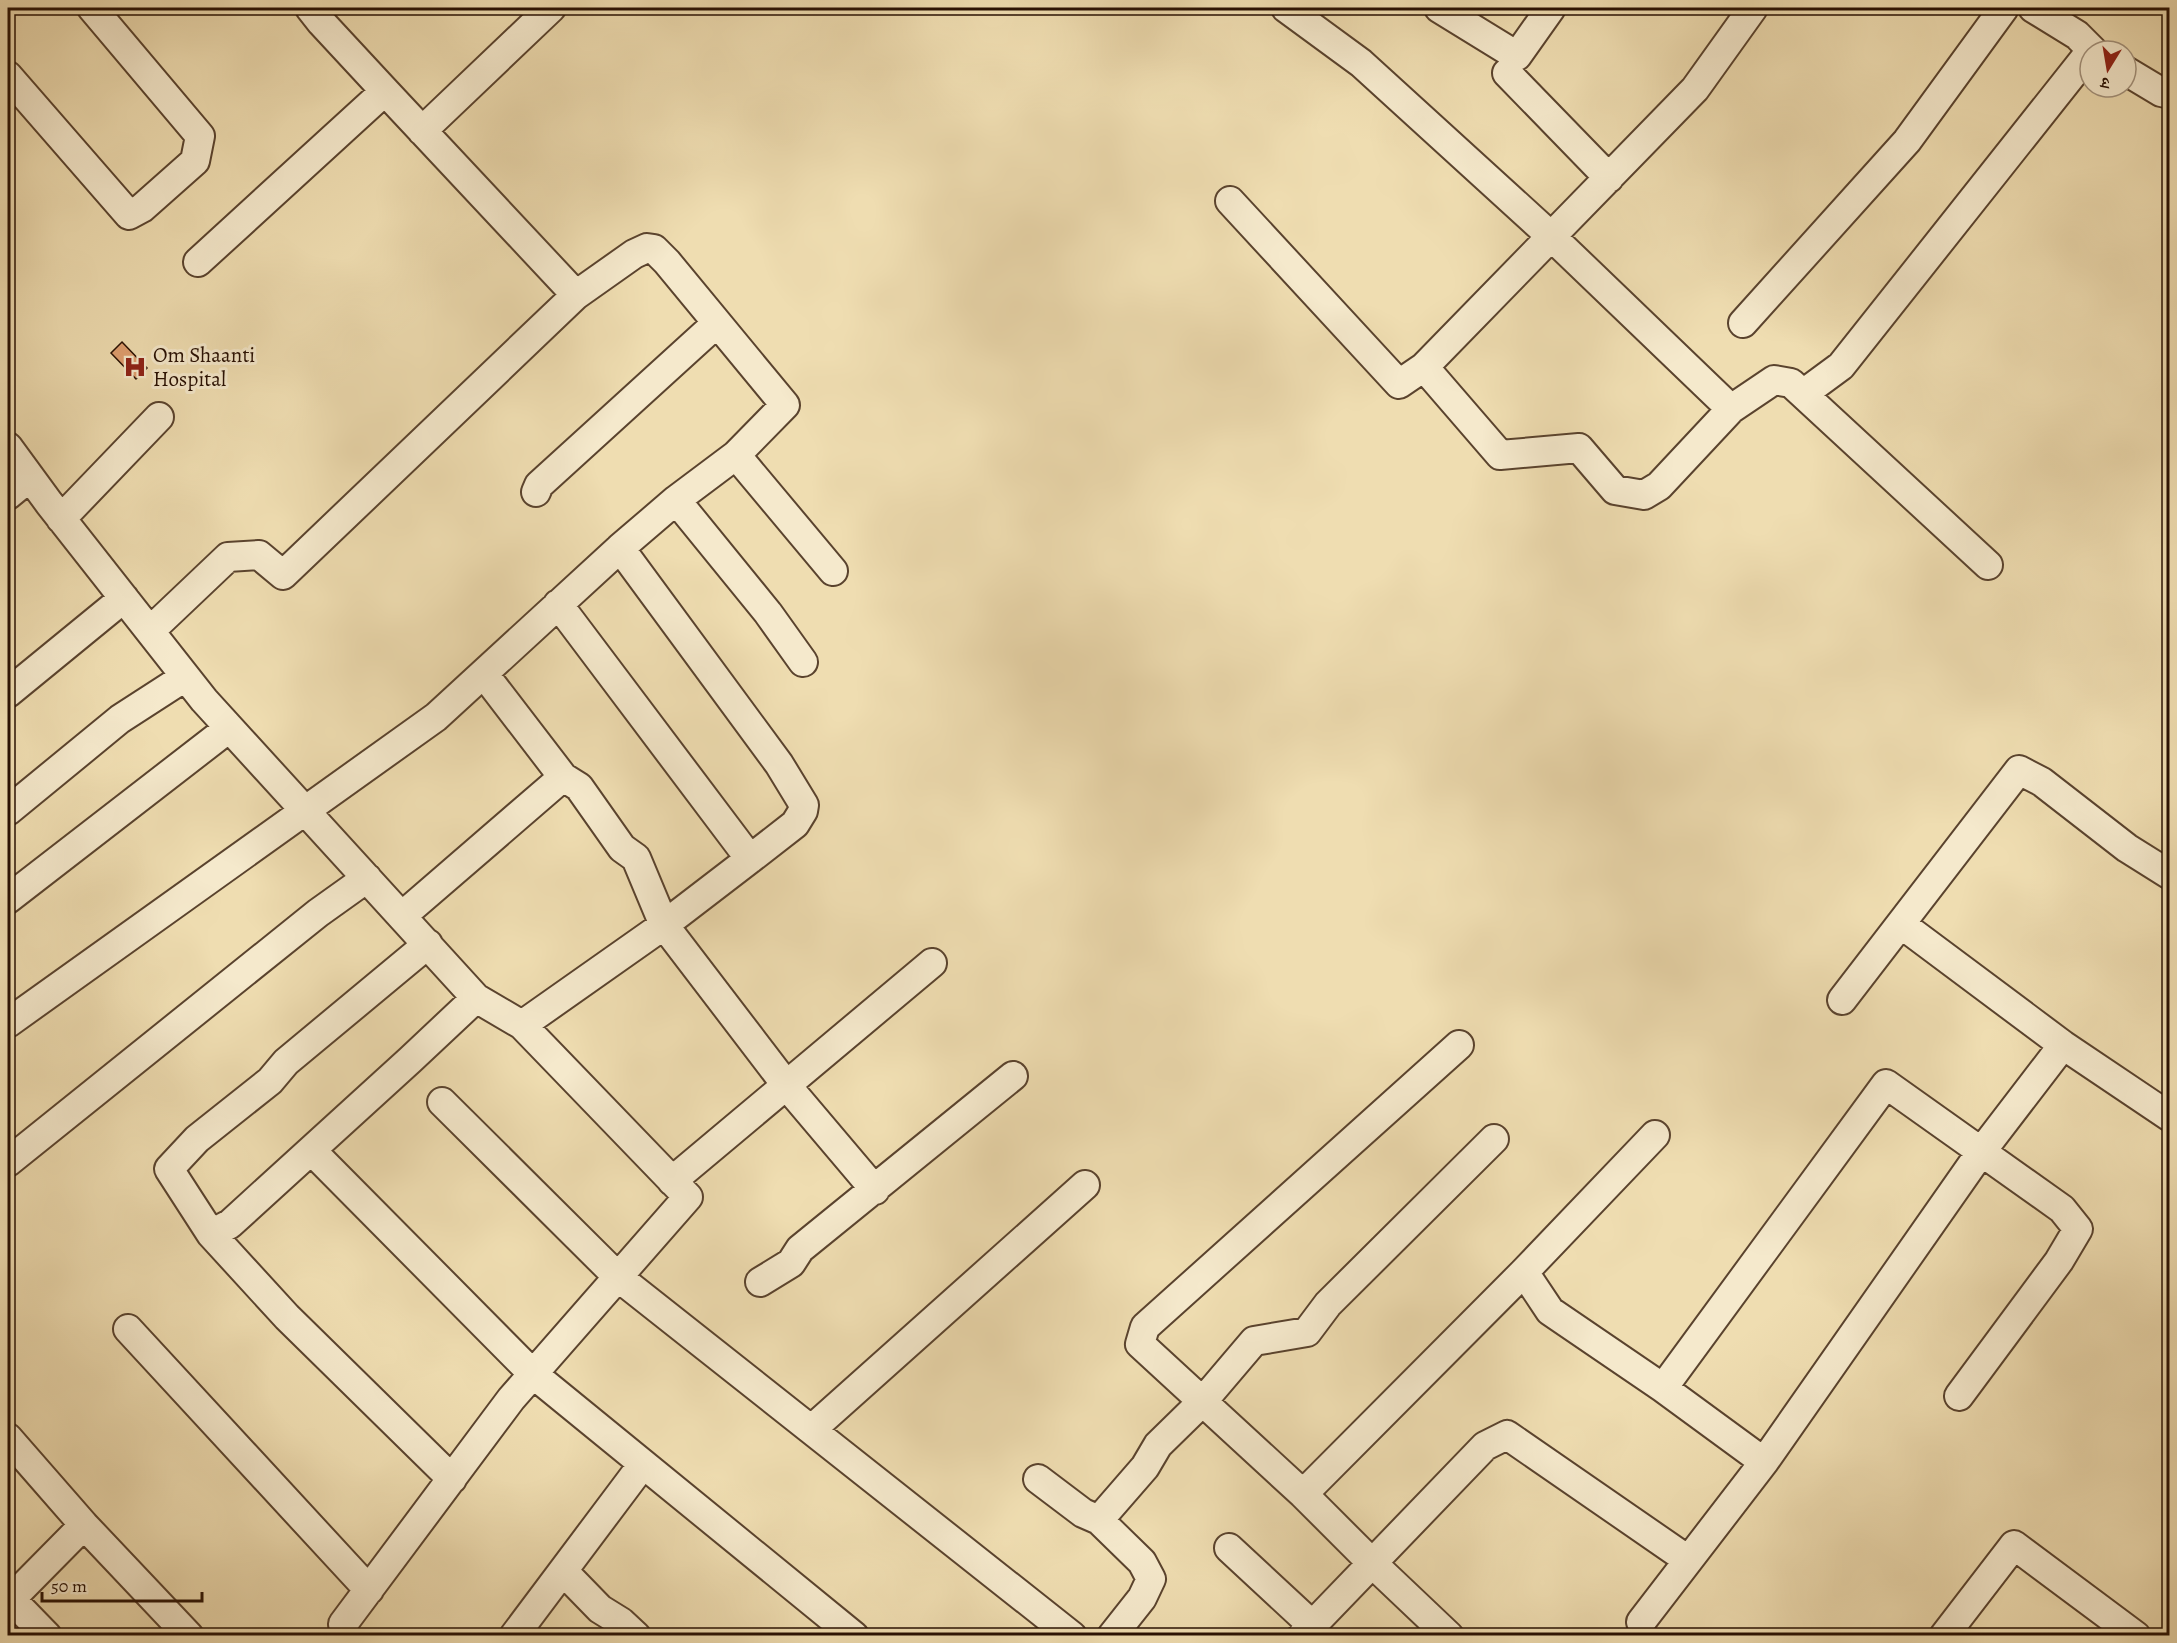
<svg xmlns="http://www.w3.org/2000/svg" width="2177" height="1643" font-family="Alegreya,'Noto Serif Devanagari',serif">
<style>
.building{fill:#df9f70;stroke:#281003;stroke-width:1.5}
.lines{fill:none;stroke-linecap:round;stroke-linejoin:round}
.minor-casing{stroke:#5a432e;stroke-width:32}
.minor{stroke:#f5e9cc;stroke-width:28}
.labels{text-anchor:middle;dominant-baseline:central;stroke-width:6;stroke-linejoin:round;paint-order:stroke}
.poi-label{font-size:21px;fill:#281003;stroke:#f5e9cc;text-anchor:start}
</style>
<rect width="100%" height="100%" fill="#efddb1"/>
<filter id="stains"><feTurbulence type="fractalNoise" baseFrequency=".00333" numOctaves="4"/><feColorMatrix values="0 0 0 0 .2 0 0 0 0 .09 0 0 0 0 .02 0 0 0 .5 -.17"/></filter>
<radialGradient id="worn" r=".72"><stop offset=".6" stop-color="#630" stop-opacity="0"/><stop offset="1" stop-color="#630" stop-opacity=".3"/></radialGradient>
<!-- building -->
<path class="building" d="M122,342L147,368L136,379L111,353Z"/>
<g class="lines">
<!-- minor casing -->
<g class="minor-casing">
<path id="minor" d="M310,8L321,22L385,91L576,295
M1286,8L1361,63L1553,238L1731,409
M1439,8L1517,56L1551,8
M2033,8L2077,35L2093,51
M2126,71L2161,92L2170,94
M1507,73L1609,178
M8,76L129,215L142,208L195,161L200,136L92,8
M422,131L551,8
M1230,201L1399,384L1424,367L1695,89L1753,8
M198,262L385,91
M1743,323L1907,141L2004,8
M1424,367L1500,455L1579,448L1615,490L1644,495L1659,486L1731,409L1774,380L1791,383L1988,565
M1803,394L1841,366L2090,52
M8,447L49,503L204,700L476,998L522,1025L688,1197L511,1399L343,1624L345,1636
M736,455L833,571
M536,492L539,485L717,323
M8,495L30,477
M676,500L768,613L803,662
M61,519L159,417
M558,604L750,859
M484,674L563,777L579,787L622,848L636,858L664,925L787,1086L875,1190
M8,693L124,598
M8,811L120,719L185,677
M8,899L229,728
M402,916L563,777
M1901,924L2063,1045L2170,1117
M428,944L286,1062L270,1081L197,1139L169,1169L211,1234L287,1317L452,1479
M1842,1000L2019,770L2042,782L2127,848L2170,875
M8,1023L436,717L620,548L676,500L736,455L785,405L667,262L654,249L647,248L634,254L576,295L283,575L259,555L228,557L150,631
M522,1025L664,925L750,859L795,824L803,811L804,805L779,764L620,548
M442,1102L618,1277L1072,1636
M312,1151L533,1374L854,1636
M8,1162L318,913L367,878
M672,1181L932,963
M211,1234L230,1224L410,1060L476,998
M1524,1272L1550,1311L1663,1388L1764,1462
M760,1282L791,1263L800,1249L1013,1076
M128,1329L369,1590
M1663,1388L1886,1084L2062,1209L2078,1229L2059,1261L1959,1396
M812,1429L1085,1185
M8,1438L84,1525L189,1636
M1038,1479L1083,1513L1099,1520L1142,1562L1151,1579L1142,1598L1112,1636
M1303,1494L1524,1272L1655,1135
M1099,1520L1145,1467L1158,1445L1203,1401L1254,1341L1307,1332L1328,1304L1494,1139
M1229,1548L1312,1625
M564,1572L600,1609L621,1622L636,1636
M11,1599L47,1636
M8,1602L84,1525
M1641,1622L1764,1462L1981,1152L2063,1045
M514,1636L643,1464
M1302,1636L1485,1446L1507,1435L1688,1560
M1449,1636L1371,1562L1303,1494L1140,1344L1145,1327L1459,1045
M1944,1636L2014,1545L2136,1636"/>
</g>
<!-- minor -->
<use href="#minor" class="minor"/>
</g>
<!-- icons -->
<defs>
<g id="hospital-bare" transform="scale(1.8)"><path d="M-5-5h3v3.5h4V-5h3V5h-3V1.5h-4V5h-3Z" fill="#8f2418" stroke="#f5e9cc" stroke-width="2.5" paint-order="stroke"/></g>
</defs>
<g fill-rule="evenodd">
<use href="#hospital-bare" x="135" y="367"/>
</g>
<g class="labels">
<!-- poi labels -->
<g class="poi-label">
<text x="153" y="355">Om Shaanti<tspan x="153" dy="24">Hospital</tspan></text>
</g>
</g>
<!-- margin -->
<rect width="2177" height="1643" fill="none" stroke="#efddb1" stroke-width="30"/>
<rect x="9" y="9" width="2159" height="1625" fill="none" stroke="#281003" stroke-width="3"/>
<rect x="15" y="15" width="2147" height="1613" fill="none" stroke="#281003" stroke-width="1.5"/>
<!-- north arrow -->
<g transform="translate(2108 69) rotate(191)"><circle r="28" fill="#f5e9cc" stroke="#a3927c" stroke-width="1.5"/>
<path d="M0-4.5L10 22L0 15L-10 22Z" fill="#8f2418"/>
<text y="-9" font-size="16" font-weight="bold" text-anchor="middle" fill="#281003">उ</text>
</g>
<!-- scale -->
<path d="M42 1592v9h160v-9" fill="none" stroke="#281003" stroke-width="3"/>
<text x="51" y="1592" font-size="18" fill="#281003" stroke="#f5e9cc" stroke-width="4.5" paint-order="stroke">50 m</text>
<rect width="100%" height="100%" filter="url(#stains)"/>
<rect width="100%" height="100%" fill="url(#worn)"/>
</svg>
